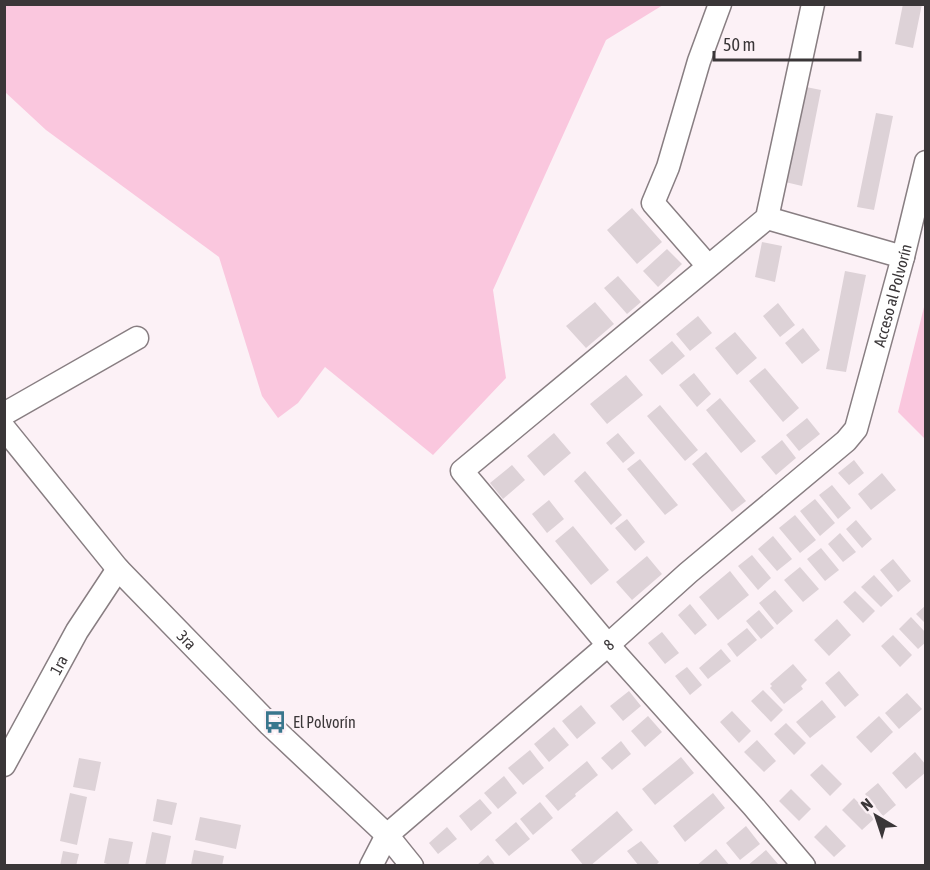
<svg xmlns="http://www.w3.org/2000/svg" width="930" height="870" font-family="'Asap Condensed',sans-serif">
<style>
.green{fill:#fac7de}
.building{fill:#ddd2d7}
.lines{fill:none;stroke-linecap:round;stroke-linejoin:round}
.minor-casing{stroke:#887e82;stroke-width:25}
.minor{stroke:#fff;stroke-width:22}
.labels{text-anchor:middle;dominant-baseline:central;stroke-width:4.5;stroke-linejoin:round;paint-order:stroke}
.street-label{font-size:16px;fill:#3a3638;stroke:#fcf1f6}
.poi-label{font-size:16px;fill:#3a3638;stroke:#fcf1f6;text-anchor:start}
</style>
<rect width="100%" height="100%" fill="#fcf1f6"/>
<!-- green -->
<path class="green" d="M5,4H663V5L606,40L493,290L506,378L433,455L325,367L298,403L278,418L262,396L219,257L46,130L5,92Z
M925,303V439L898,412Z"/>
<!-- building -->
<path class="building" d="M903,4H922L913,48L895,44Z
M801,86L821,90L802,186L781,181Z
M876,113L893,116L874,210L857,207Z
M632,208L662,242L637,264L607,230Z
M762,242L782,246L775,282L755,277Z
M667,249L682,264L658,287L643,271Z
M845,271L866,275L846,372L826,369Z
M618,276L641,302L627,314L604,288Z
M595,302L614,324L586,348L566,326Z
M778,303L795,325L780,337L763,316Z
M698,316L712,333L690,351L676,334Z
M803,328L820,350L802,364L785,343Z
M735,332L757,358L737,375L715,348Z
M672,341L685,356L662,375L649,360Z
M765,368L799,408L783,422L749,381Z
M694,373L711,394L697,407L679,385Z
M626,375L643,395L607,424L590,404Z
M720,398L756,441L741,453L706,410Z
M660,405L698,450L685,461L647,416Z
M807,418L820,434L799,451L786,435Z
M554,433L571,453L544,476L527,456Z
M618,433L635,453L623,463L606,443Z
M782,440L796,458L776,475L761,457Z
M706,452L746,501L732,512L692,464Z
M640,459L678,505L665,515L627,469Z
M854,460L864,473L849,485L838,473Z
M512,465L525,480L503,499L490,483Z
M585,471L622,515L611,525L574,481Z
M882,473L896,490L871,510L858,494Z
M832,485L851,508L838,519L819,495Z
M815,499L835,523L820,536L800,511Z
M549,500L564,519L547,533L532,514Z
M795,515L816,540L800,553L779,528Z
M627,519L645,542L635,551L615,528Z
M856,520L872,539L862,548L846,529Z
M573,526L609,570L591,585L555,541Z
M840,533L856,552L843,562L828,544Z
M773,536L792,559L777,571L758,549Z
M821,548L839,570L825,581L807,559Z
M752,555L771,578L758,590L738,566Z
M647,556L662,574L632,600L616,582Z
M893,559L911,581L898,592L880,570Z
M800,567L819,589L803,602L784,580Z
M730,571L749,595L718,620L699,597Z
M874,575L893,596L881,607L861,587Z
M775,590L793,611L777,625L759,603Z
M855,591L875,611L863,623L843,602Z
M690,604L707,625L695,635L678,615Z
M926,605V624L916,614Z
M759,610L774,628L761,639L746,621Z
M911,617L926,633V642L918,649L899,629Z
M837,619L851,635L829,656L814,640Z
M747,628L757,640L737,657L727,644Z
M662,632L679,653L665,664L648,643Z
M893,635L912,655L900,667L881,646Z
M721,649L731,661L708,679L699,668Z
M793,664L807,680L801,686L803,689L784,704L770,688L772,686L770,684Z
M687,667L702,685L690,695L675,676Z
M839,671L859,695L845,707L825,683Z
M763,690L783,710L771,722L751,701Z
M629,691L641,706L623,721L610,706Z
M907,693L922,709L899,729L885,713Z
M822,700L836,717L810,738L796,722Z
M581,705L596,723L577,739L562,721Z
M732,711L751,731L739,743L720,722Z
M648,716L662,732L645,747L631,731Z
M879,716L893,732L871,753L856,737Z
M786,723L806,743L794,755L774,734Z
M554,727L569,745L549,762L534,744Z
M757,740L776,761L764,772L744,752Z
M621,741L631,754L612,770L601,758Z
M530,750L544,768L523,785L508,768Z
M915,752L926,765V772L906,789L892,773Z
M681,757L694,773L655,805L642,789Z
M79,758L101,762L95,791L73,787Z
M587,761L598,775L575,794L576,796L558,811L545,796Z
M822,764L842,784L830,796L810,775Z
M504,776L517,793L498,809L484,793Z
M878,783L896,805L883,816L865,794Z
M791,789L811,809L799,821L779,801Z
M70,793L87,797L77,845L60,841Z
M713,793L725,808L685,842L673,826Z
M854,798L874,819L862,830L842,810Z
M157,799L177,803L172,825L153,821Z
M480,799L492,813L471,831L459,816Z
M540,802L553,818L533,835L520,819Z
M617,811L633,830L590,866H584L571,850Z
M200,817L241,825L236,849L195,840Z
M516,822L530,839L509,856L495,840Z
M826,825L846,846L834,857L814,837Z
M746,826L760,844L740,860L726,843Z
M447,827L457,839L438,854L429,843Z
M152,832L171,836L165,866H145Z
M109,838L133,842L128,866H114L104,863Z
M641,841L659,862L655,866H639L627,851Z
M716,849L730,866H696Z
M194,850L224,856L222,866L191,865Z
M766,850L778,864L776,866H747Z
M63,851L79,854L76,866H60Z
M488,855L496,866H476Z"/>
<g class="lines">
<!-- minor casing -->
<g class="minor-casing">
<g id="minor">
<path d="M767,218L903,257"/>
<path d="M708,266L653,203L668,167L699,61L720,4"/>
<path d="M4,414L137,338"/>
<path id="s1" d="M4,428L118,569L270,725L387,835L412,866"/>
<path id="s2" d="M4,765L77,631L118,569"/>
<path id="s3" d="M371,866L387,835L608,645L688,573L846,441L856,429L903,257L926,162"/>
<path d="M804,866L753,806L608,645L462,471L767,218L813,4"/>
</g>
</g>
<!-- minor -->
<use href="#minor" class="minor"/>
</g>
<!-- icons -->
<defs>
<g id="bus-bare" transform="scale(1.8)"><path d="M-5-6H5V4H4V6H2V4H-2V6H-4V4H-5ZM-3.5-4V0h7V-4ZM-3.5 1.2v1.5H-2V1.2ZM2 1.2v1.5H3.5V1.2Z" fill="#39768d" stroke="#fcf1f6" stroke-width="2.5" paint-order="stroke"/></g>
</defs>
<g fill-rule="evenodd">
<use href="#bus-bare" x="275" y="722"/>
</g>
<g class="labels">
<!-- street labels -->
<g class="street-label">
<text stroke="none"><textPath href="#s3" startOffset="794">Acceso al Polvorín</textPath></text>
<text stroke="none"><textPath href="#s1" startOffset="280">3ra</textPath></text>
<text stroke="none"><textPath href="#s3" startOffset="327">8</textPath></text>
<text stroke="none"><textPath href="#s2" startOffset="114">1ra</textPath></text>
</g>
<!-- poi labels -->
<g class="poi-label">
<text x="293" y="722">El Polvorín</text>
</g>
</g>
<!-- border -->
<rect width="930" height="870" fill="none" stroke="#3a3638" stroke-width="12"/>
<!-- north arrow -->
<g transform="translate(876 816) rotate(321)" stroke="#fcf1f6" stroke-width="4.5" paint-order="stroke">
<path d="M0-4.5L10 22L0 15L-10 22Z" fill="#3a3638"/>
<text y="-9" font-size="16" font-weight="bold" text-anchor="middle" fill="#3a3638">N</text>
</g>
<!-- scale -->
<path d="M714 51v9h146v-9" fill="none" stroke="#3a3638" stroke-width="3"/>
<text x="723" y="51" font-size="18" fill="#3a3638" stroke="#fcf1f6" stroke-width="4.5" paint-order="stroke">50 m</text>
</svg>
